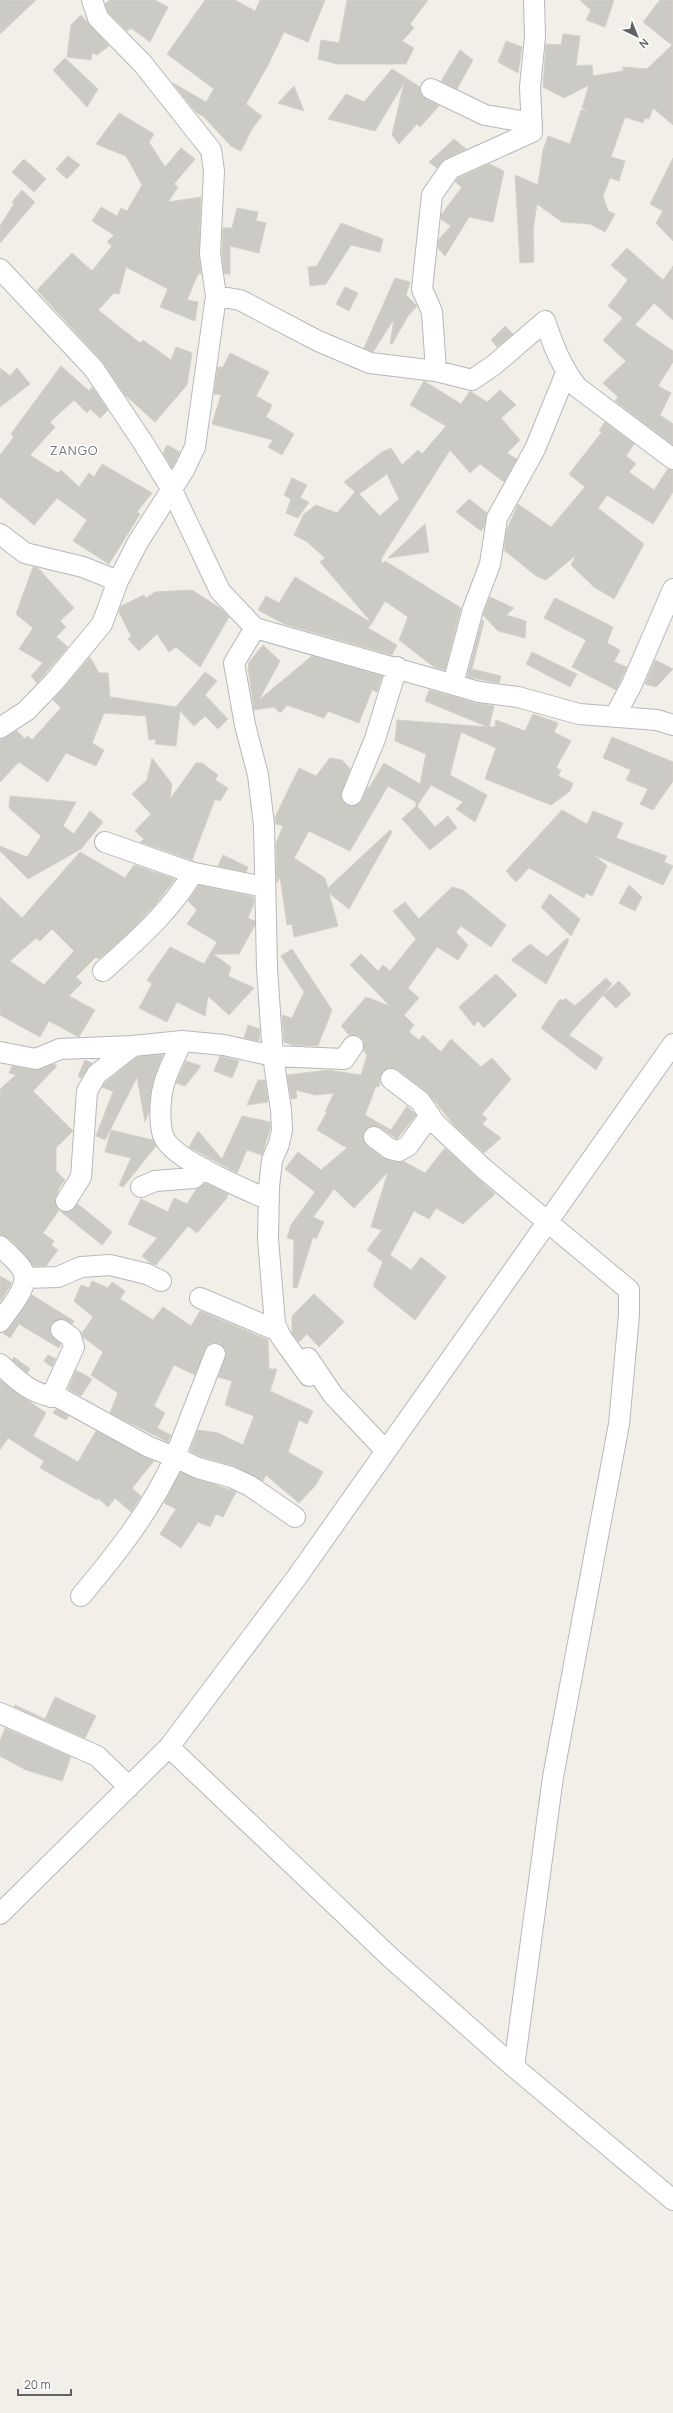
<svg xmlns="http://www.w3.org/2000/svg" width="673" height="2413" font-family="Manrope,sans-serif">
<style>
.building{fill:#cccac5;stroke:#d6d1c6;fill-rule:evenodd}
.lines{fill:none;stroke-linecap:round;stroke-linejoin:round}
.minor-casing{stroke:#b5b8bc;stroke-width:22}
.minor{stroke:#fff;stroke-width:20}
.labels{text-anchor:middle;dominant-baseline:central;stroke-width:3;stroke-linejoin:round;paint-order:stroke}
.quarter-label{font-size:13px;letter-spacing:1px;fill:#70757a;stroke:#fff}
</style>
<rect width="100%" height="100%" fill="#f1efe8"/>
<!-- building -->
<path class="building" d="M0,0H36L0,34Z
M110,0H155L168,7L150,42L131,28L127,31L108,12L105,4Z
M205,0H235L255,11L260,0H325L308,42L284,32L268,65L246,104L262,116L252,129L241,151L231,146L204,117L196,112L173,83L206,102L214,89L167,54Z
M347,0H428L410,24L414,28L402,41L414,48L406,64H337L318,59L321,40L339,43Z
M580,0H614L605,27L586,20L591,10Z
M660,0H673V125L653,108L649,119L645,118L643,123L625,117L611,157L625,161L619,181L610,178L603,196L608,211L615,214L605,232L590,224L562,222L537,204L533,229L534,262L520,263L515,175L538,185L543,150L548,136L570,144L581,110L589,112L582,108L589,85L564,98L543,87L546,44L561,45L563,34L580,36L576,66L592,65L593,76L623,71V67L647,69L672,45L643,22Z
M81,15L109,46L97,55L92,53L91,60L67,57L71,25Z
M506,41L522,47L518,73L498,62Z
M460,50L473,60L457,89L441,81Z
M65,58L98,89L87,107L53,70Z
M392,69L420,87L421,95L426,99L439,106L420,127L417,124L399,144L392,135L404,83L375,131L328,119L346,94L364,102Z
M294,86L304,111L278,103Z
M119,113L154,134L149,142L165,167L181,148L195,159L174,184L178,187L168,202L201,197L199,254L201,274H198L187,300L198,302L195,321L160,307L168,289L126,267L119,294L114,293L98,310L140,343L143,340L171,360L176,347L192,353L187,385L155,422L125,395L102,361L37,290L72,253L92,271L112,246L107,242L114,235L92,221L101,207L117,216L121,208L127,211L142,185L126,156L96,144Z
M454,139L466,149L445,159L437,168L429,162Z
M68,156L80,165L67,179L56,169Z
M673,158V241L656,223L663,211L650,204Z
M24,159L46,179L34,192L12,172Z
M489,164L504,171L493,222L469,217L445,256L438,248L439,239L451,226L441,219V215L462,187L455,182L458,178Z
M22,190L35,202L0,243V226L14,204L12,202Z
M237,208L258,212L256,221L266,223L259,253L230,246V274H224L222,253L223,228H232Z
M341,223L383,239L380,252L351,245L326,284L310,286L308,267L317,266Z
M627,248L663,280L673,266V320L654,303L635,325L673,351V362L658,386L671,393L660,415L673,424V445L615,401L618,397L603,383L626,361L603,340L623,318L608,306L628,280L611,265Z
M395,278L410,282L406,295L417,306L408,316L392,344H390L394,319L373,352L364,348Z
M345,287L358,293L349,311L336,304Z
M505,326L513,334L497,347L491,340Z
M230,353L269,372L256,396L272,405L266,417L294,434L282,455L268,447L273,440L212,424L221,395L214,394L218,367H223Z
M61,366L89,391L92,387L108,410L100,418L90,409L87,413L74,400L50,422L55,427L30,455L58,473L61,470L79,487L89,473L94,477L102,464L152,493L137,512L140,514L109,564L73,541L87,520L57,498L34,525L0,497V455L14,437L11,434Z
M0,368L10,376L17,368L30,384L0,407Z
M424,381L461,404L470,391L487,402L500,390L516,405L501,418L520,440L507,453L517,459L504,482L480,464L470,473L450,450L381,559L382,564L385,561L461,608L445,670L434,667L399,640L408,617L385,601L372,623L320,562L325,558L306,541L294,535L304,514L316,505L337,513L355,492L344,482L382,452L391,448L402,465L418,450L422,454L446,426L410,405ZM387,474L399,499L380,516L359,494Z
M605,422L634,444L626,456L636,464L629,472L654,490L668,469L673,470V492L653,524L607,495L598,508L644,544L614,599L594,587L571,565L576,555L546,580L536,576L504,550L507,529L518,504L551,527L585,487L569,474L602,432L599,431Z
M167,445L180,452L172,468L163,453Z
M292,478L307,485L300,498L309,502L298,518L286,513L291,499L284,495Z
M469,499L487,513L484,527L481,531L456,512Z
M425,524L429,552L388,558Z
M33,567L38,568L74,608L60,621L66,627L56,637L68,647L37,683L31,676L43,663L19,649L33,628L16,614Z
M295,577L372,623L368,628L397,645L392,655L284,624L258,610L266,596L279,603Z
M192,590L220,608L229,617L200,667L176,647L169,652L157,634L139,651L128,639L131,636L119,612L121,606L144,595L146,598L155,592Z
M490,597L514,608L506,615L526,621L525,638L498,631L483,615Z
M555,598L613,627L607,643L620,650L614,662L627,667L616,690L572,667L586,640L544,618Z
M482,620L484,621L472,669L501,676L499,683L467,677Z
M263,645L280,661L259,700L312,656L382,676L377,692L372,690L359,723L328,711L324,718L287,705L280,713L274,707L254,710L248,668L249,662Z
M532,652L577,674L570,687L526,664Z
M90,657L99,673H108L110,697L176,707L205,672L217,681L205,695L228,719L218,729L205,716L194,726L180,711L176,746L155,744L156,739L149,740L146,716L104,713L92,743L104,750L96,766L66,753L48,782L19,762L0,782V739L17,731L25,739L27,736L32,740L61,708L53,700Z
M655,660L673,669L656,687L645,684Z
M429,690L476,703L494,706L489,727H495L496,720L525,731L533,714L558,723L554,732L571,741L556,768L561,770L558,776L573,783L570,791L551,805L485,779L496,748L461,732L450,775L487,795L475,822L456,809L463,802L431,785L417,806L435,827L448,816L457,828L430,850L402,819L416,806V802L388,786L350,851L309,831L294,858L325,878L328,888L390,830L392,832L349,909L329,893L338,926L294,937L292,924L287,925L280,877L277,883L276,843L283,826L276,824L275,817L299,768L316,776L330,758L342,760L350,769L341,797L347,805L353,806L362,800L368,787L369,788L384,763L420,784L426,754L395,741L397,720L488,727L425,701Z
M612,737L673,762V781L653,810L640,804L648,789L626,780L631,770L603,758Z
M152,758L172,784L170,799L196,763H202L218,775L215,780L228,788L220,801L215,799L192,860L194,861L140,842L144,839L135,831L151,814L132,794L147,780Z
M10,796L76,802L63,826L74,834L90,811L103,822L81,849L28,879L0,851V846L27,857L41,836L9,808Z
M562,810L587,824L593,811L623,823L616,838L667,856L664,862L673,866L663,885L594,855L607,866L592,896L586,893L584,898L529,868L516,882L506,871Z
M80,852L125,878L134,865L175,879L154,906L132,929L106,953L98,959L96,957L76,977L82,983L69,996L95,1010L79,1037L49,1021L40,1037L0,1015V897L22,918ZM52,929L74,951L44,985L10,961L36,938L40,941Z
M223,855L248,867L246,872L218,866Z
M199,885L254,897V903L248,918L255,921V925L239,954H213L231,967L228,976L254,988L229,1015L208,996L205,1016L177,1002L167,1022L139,1008L152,984L147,980L170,947L204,964L217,942L187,924L197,910L188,901Z
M629,885L642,897L635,911L619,903Z
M452,887L463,890L506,925L491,947L461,926L456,932L468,945L458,960L437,947L408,988L419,998L404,1015L414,1025L409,1032L419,1040L423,1035L441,1052L451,1039L481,1067L492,1058L511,1079L482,1114L487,1119L482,1124L501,1138L484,1153L454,1125L427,1092L398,1070L386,1069L380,1077L379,1087L376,1086L365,1115L391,1130L407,1106L416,1115L397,1139L381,1128L369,1127L363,1136L367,1146L383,1158L397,1162L403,1161L425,1173L445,1148L495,1194L463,1224L436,1208L429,1219L414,1211L390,1255L411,1270L421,1257L446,1277L415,1320L373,1286L383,1262L367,1250L382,1230L371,1227L388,1172L354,1208L334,1189L313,1217L324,1222L316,1239L313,1237L297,1288L293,1287L294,1240L287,1238L291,1225L315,1192L285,1169L298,1152L321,1170L347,1148L317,1130L327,1112H325L334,1093L315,1095L296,1090L297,1098L291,1099L287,1075L328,1070L361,1075L367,1055L363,1050L364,1041L359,1036L349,1035L341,1026L366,997L390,1006L350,965L361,954L378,971L383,965L390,971L416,939L393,911L405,902L419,919Z
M550,894L580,919L571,936L541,907Z
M567,938L569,940L546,984L511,960L530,944L547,957Z
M292,949L332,1010L318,1046L292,1045L284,1042L282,1015L292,1018L304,992L281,956Z
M496,974L517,995L484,1028L478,1021L474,1026L459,1007Z
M606,978L612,984L569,1035L603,1058L596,1070L541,1028L560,999L564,1001L565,998L575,1006Z
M619,981L631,994L616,1008L603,995Z
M248,1025L260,1029L259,1041L244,1038Z
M163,1054L153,1082L149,1112L145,1122L137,1077L105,1140L96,1136L114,1089L112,1091L102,1087L106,1082L137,1057Z
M220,1056L239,1061L232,1078L214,1071Z
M85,1060L92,1063L81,1078L78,1076Z
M186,1061L201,1066L185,1086L176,1083Z
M54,1064L57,1066L33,1091L73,1131L56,1148V1171L65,1180L59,1188L55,1200L59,1210L43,1233L54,1241L51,1245L58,1250L46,1266H33L17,1246L8,1238L0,1235V1089L16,1075L9,1073L12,1066L34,1070Z
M258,1080H265L268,1102L247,1105Z
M242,1116L270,1122V1129L262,1155L247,1150L237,1173L189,1147L198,1131L222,1159Z
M111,1130L153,1140L156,1146L123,1187L119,1185L131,1158L105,1152Z
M205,1183L228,1194L227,1198L197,1233L188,1226L156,1265L152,1264L142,1256L157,1238L128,1224L141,1199L168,1212L174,1198L187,1204L197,1188Z
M78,1204L112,1232L102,1245L60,1211H71Z
M0,1276L12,1283L0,1302Z
M92,1281L108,1288L112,1282L125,1291L120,1299L153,1320L163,1307L191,1326L200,1311L268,1340L269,1369H277L270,1391L313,1411L307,1424L299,1420L288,1452L323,1472L315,1486L299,1503L266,1475L263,1481L236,1467L202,1457L190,1451L198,1430L218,1433L243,1445L254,1416L225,1405L232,1381L218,1377L226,1353L220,1343H213L208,1345L195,1375L174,1365L154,1406L165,1413L157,1428L171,1435L168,1442L110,1413L118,1393L91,1375L103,1352L83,1337L82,1333L93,1317L74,1301L81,1285L89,1288Z
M314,1294L344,1322L319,1347L307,1334L299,1342L292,1333V1316Z
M32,1295L74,1321L72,1324L62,1319L51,1324L50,1334L61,1344L59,1348L19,1324L10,1338L3,1333L9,1329Z
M48,1355L56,1359L52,1367L44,1361Z
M14,1357L30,1369L27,1373L12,1360Z
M76,1370L92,1379L81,1396L68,1389Z
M0,1380L46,1413L33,1436L78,1462L96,1431L154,1461L132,1488L141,1496L131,1512L115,1498L108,1507L98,1498L97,1500L40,1468L44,1461L8,1438L0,1450Z
M56,1409L69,1416L66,1420L53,1413Z
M180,1472L236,1492L223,1517L216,1514L210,1527L198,1522L181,1548L160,1534L176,1509L164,1503Z
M55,1697L96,1716L85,1738L14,1707L15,1705L45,1719Z
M5,1728L71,1757L62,1781L26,1770L0,1756V1741Z"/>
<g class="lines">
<!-- minor casing -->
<g class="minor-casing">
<path id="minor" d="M92,0L98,18L143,64L211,150L214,171L210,254L216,296
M534,0L535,37L530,87L532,132L450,169L432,195L422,289L432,312L436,371L472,380L494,365L545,321C553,345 561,366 577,387L673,459
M431,89L485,115L532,123
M0,269L94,369L144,444L172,490L220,591L255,628L479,692L518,697L579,714L657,720L673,725
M0,534L25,553L83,567L118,581
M255,628L234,663L245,725L258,775L264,825L267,968L273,1056L281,1110L282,1130L279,1144L272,1160L269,1187L268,1239L275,1324L281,1337L309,1376
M453,684L473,609L490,564L497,518L535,449L566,373
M615,716L632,684L673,589
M0,728L26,711L54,682L102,624L118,581L138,542L184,470L195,447L216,296L240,300L318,341L370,363L436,371
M352,795L375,739L397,667
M105,842L190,872L264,887
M103,971C137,940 169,913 193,873
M182,1041C174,1060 162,1080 161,1101C160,1110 160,1126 163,1135C170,1159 245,1189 269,1200
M0,1052L36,1059L60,1049L133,1046
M391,1079L420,1101L435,1123L483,1168L629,1290V1315L619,1424L553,1777L514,2067
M374,1137L390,1149L399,1151L408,1146L430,1115
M141,1187L155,1181L194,1178L203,1168
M66,1201L81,1177L87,1091L97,1074L133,1046L182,1041L224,1045L273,1056L344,1059L353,1046
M0,1246C7,1253 17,1261 22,1269C32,1286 8,1309 0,1322
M25,1278L58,1277L81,1267L110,1265L147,1274L161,1281
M200,1298L278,1331
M308,1358L333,1395L386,1451
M0,1364C17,1380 33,1396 58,1397L149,1447L175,1457L215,1354
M51,1397L74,1347L71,1337L61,1330
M81,1596C117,1553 152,1509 175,1457L198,1468L231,1477L250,1486L295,1517
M0,1713L97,1756L129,1787
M169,1747L392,1959L514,2067L673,2200
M0,1914L169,1747L297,1577L673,1044"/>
</g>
<!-- minor -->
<use href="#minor" class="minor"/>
</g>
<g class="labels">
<!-- quarter labels -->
<g class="quarter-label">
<text x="74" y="450">ZANGO</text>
</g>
</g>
<!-- north arrow -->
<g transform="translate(637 36) rotate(137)" stroke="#ffffff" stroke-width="3" paint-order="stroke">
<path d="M0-3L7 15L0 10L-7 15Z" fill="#5f6368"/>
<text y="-6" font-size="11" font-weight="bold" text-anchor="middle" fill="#5f6368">N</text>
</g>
<!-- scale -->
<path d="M18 2389v6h53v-6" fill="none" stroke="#5f6368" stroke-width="2"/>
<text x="24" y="2389" font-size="12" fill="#5f6368" stroke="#ffffff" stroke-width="3" paint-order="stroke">20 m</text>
</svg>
